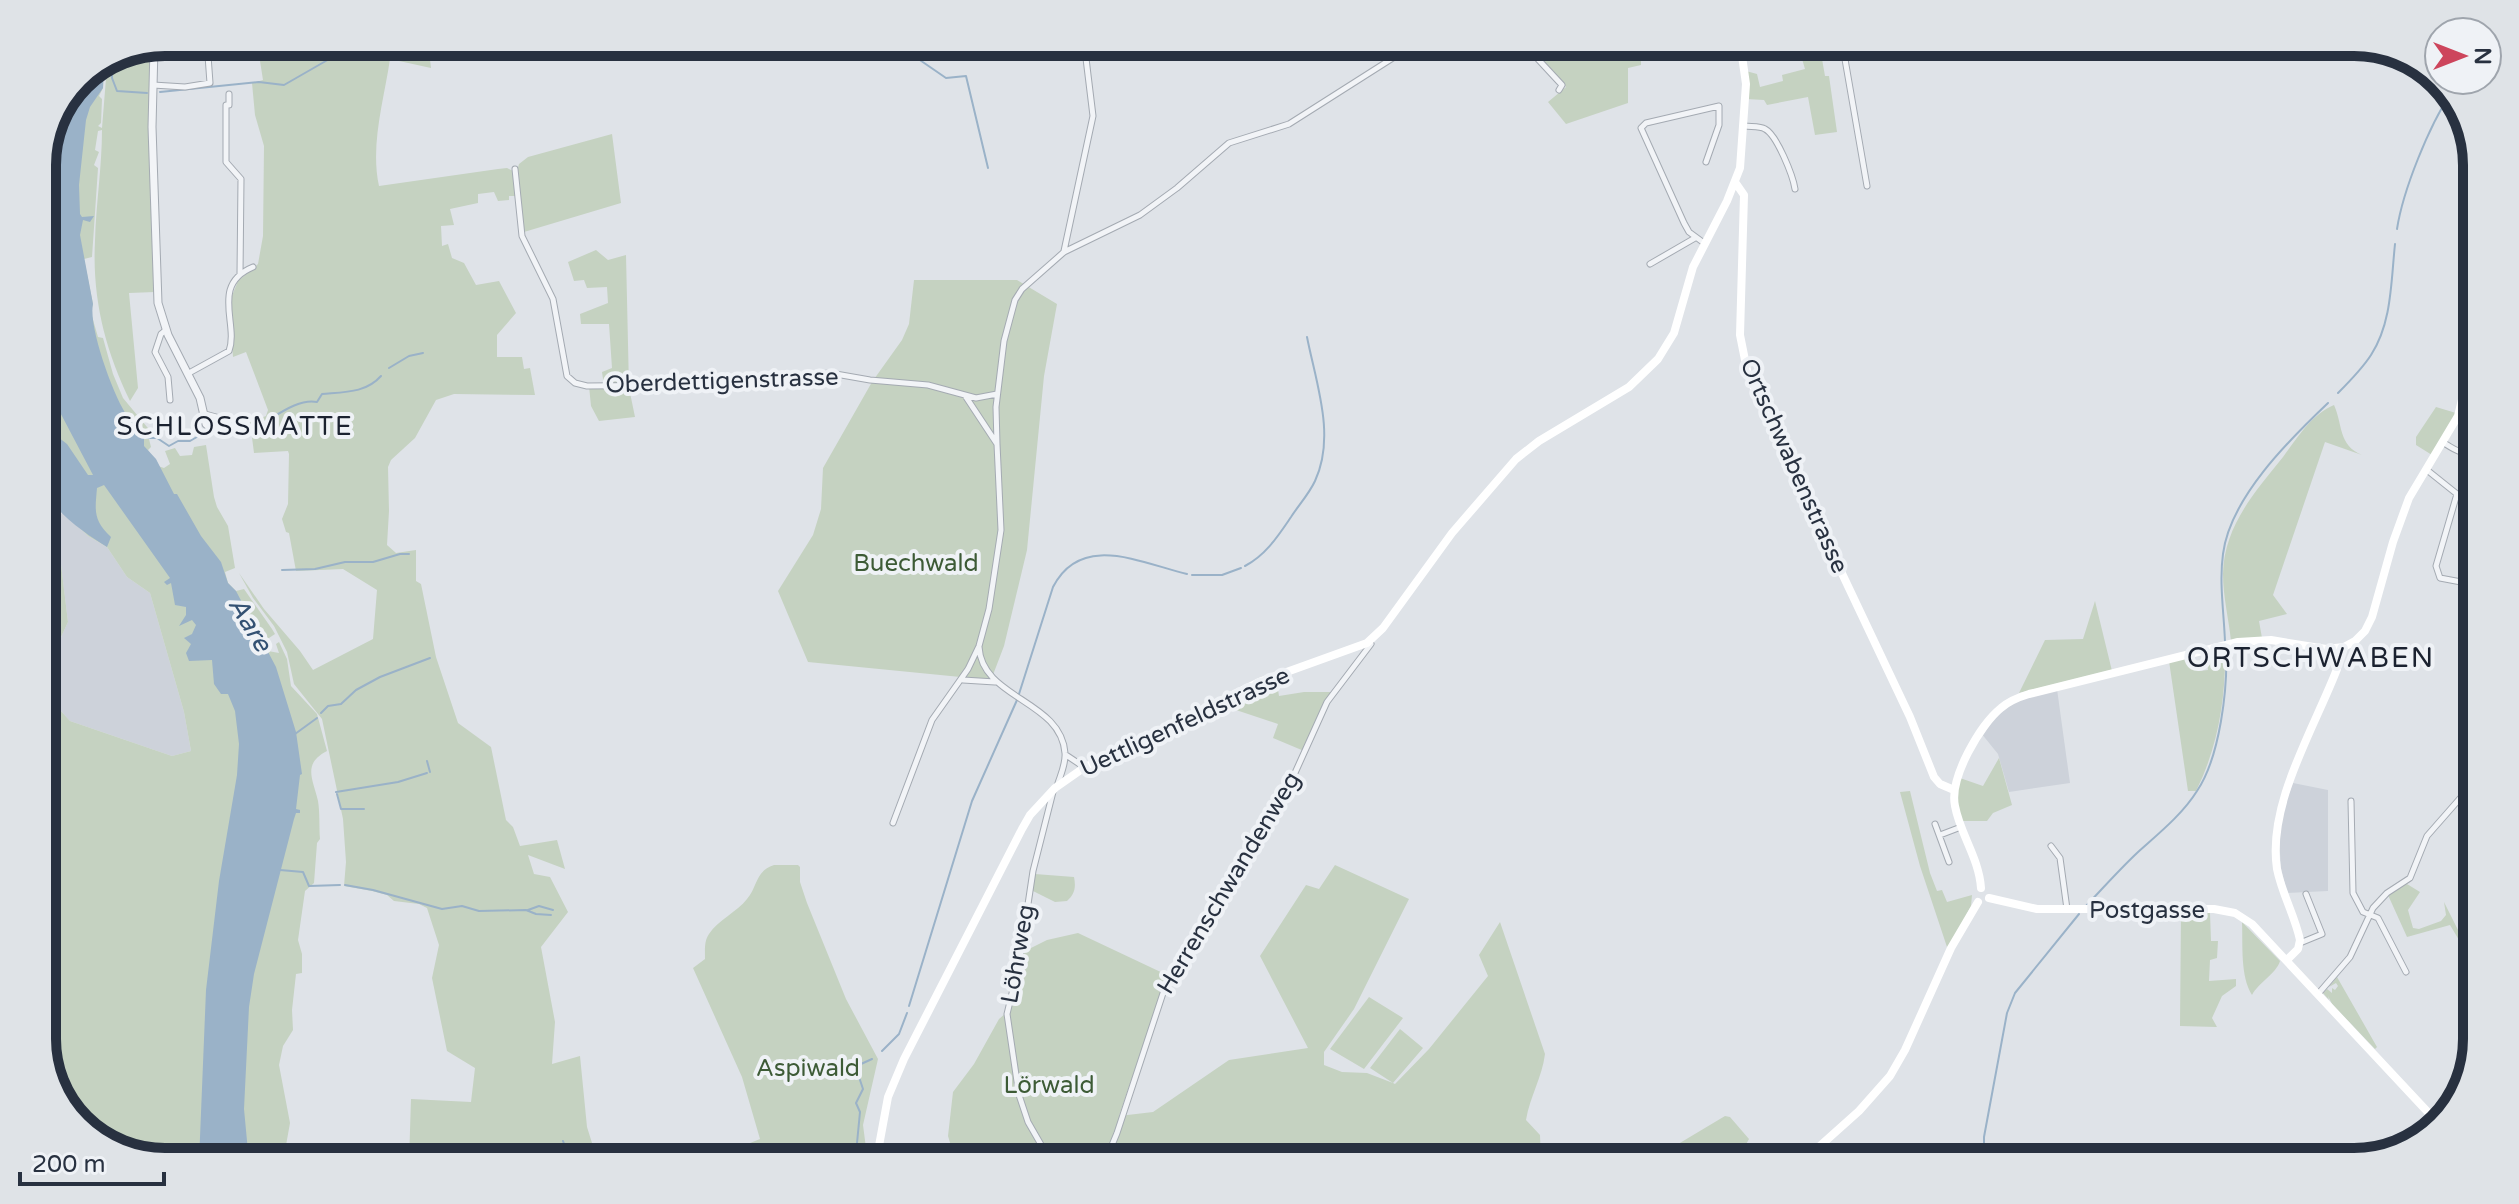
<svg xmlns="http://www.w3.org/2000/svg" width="2519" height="1204" font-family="'Varela Round',sans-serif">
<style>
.built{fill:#cdd2da}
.green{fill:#c5d2c1}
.water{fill:#9ab2c8}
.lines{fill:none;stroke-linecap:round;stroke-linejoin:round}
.stream{stroke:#9ab2c8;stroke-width:2}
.minor-casing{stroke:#a4aab2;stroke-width:7}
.tertiary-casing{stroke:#a4aab2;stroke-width:9}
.minor{stroke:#f2f4f7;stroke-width:5}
.tertiary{stroke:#f2f4f7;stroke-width:7}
.secondary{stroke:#fff;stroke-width:8}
.labels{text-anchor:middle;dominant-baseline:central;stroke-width:8;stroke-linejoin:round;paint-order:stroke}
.street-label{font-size:24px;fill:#283140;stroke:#eff2f6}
.park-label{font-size:24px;fill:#3d5b36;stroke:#eff2f6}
.neighbourhood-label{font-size:26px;letter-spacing:2px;fill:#1b2230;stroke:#eff2f6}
.water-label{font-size:26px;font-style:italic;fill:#335173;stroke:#eff2f6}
.quarter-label{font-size:28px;letter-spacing:2px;fill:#1b2230;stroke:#eff2f6}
.rim{fill:none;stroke:#283140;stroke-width:10}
</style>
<rect width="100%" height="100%" fill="#dfe3e8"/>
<!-- built -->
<path class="built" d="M64,513L88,536L107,547L127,577L150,593L184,712L191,751L172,756L70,721L42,690V678L68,622L55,515Z
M2057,689L2070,783L2009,792L1998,754L1981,733L2004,705Z
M2293,783L2328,790V891L2287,893L2281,868L2279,838L2284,807Z"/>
<!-- green -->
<path class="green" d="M257,42H428L431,68L390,59C384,100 370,145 379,186L498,169L507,168L513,171L515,196H509V200L498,201L494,192L478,194V203L450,209L454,225L441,226L442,246L448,244L452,258L464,263L476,285L499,281L516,313L497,335V357H522L524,369L530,368L535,395L454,394L436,400L415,438L391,460L388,467L389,511L387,545L396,553L416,550V581L421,584L436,657L458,723L491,747L506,820L513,827L520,846L557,840L565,869L528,855L534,874L550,877L568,912L541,947L555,1022L552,1064L580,1056L587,1127L598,1162H409L411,1099L471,1102L475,1068L447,1051L432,978L439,945L427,908L419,904L394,901L387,895L372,891L344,886L346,862L343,819L322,719L294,684L287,652L274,626L253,598L239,573L264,609L300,651L313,670L373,639L377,590L343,569L296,571L289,533L286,532L282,519L288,504L289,454L288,451L254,453L250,422L266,416L268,410L246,352L233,357L229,303L238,281L258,264L263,236L264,146L255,115L252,83L263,80Z
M1524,42H1641V65L1628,68V103L1566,124L1548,102L1566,87Z
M1797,42H1819L1825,76H1829L1837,132L1815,135L1808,97L1767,105L1764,100L1746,99V71L1757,74L1760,87L1783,81L1782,75L1805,69Z
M152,48L155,292L129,293L138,388L130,401C105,350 92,298 95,241C96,204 102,166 102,130L98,131L95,150L99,152L94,165L98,168L92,257L84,259L93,304L91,313L98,337L103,338L113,374L123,398L152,433L149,439L151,447L148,450L158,466L164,468L170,464L165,451L175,448L180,456L192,455L194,447L206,445L214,497L217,507L228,526L235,568L225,572L228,583L236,591L244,589L272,629L275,634L263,642L268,651L279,653L276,644L279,642L287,659L291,686L317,714L327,751C302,764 313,779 318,801C320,813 319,827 320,839L317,843L314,883L305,891L298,940L302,954V973L296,974L292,1010L293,1030L283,1046L279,1065L290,1123L283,1162H165L111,1149L63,1108L42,1047V690L70,721L172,756L191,751L184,712L150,593L127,577L107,547L88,536L50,499L55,515L68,622L42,678V158L78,78L104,67L103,88L99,96L102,99L101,123L98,126L102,128L107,66Z
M612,134L621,203L524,232L517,171L519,164L528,157Z
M596,250L608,260L626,255L629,388L635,417L599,421L591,406L589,386H604L602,372L612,368L609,324H581L580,314L608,303L607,287L587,288L584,280L574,281L568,262Z
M914,280H1017L1057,304L1044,376L1027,550L1004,646L991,680L808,662L778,591L813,535L821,509L823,468L872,382L902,340L909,324Z
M2334,405C2343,425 2338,445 2362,455L2325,442L2273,595L2287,614L2259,621L2262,638L2231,641C2229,620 2223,597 2223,574C2224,526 2255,492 2283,457C2297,438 2312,414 2334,405Z
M2436,407L2456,413L2432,455L2416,445V437Z
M2095,601L2112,671L2019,693L2045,640L2083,639Z
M2225,649C2226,698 2218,747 2196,791H2188L2169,661L2193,655L2195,668L2199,671L2208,670L2206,652Z
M1276,677L1279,696L1304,692H1331L1304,751L1273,738L1278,724L1218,704Z
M1999,758L2012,805L1993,813L1987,821H1958L1957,777L1983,786Z
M1910,791L1930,873L1937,891L1942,890L1947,902L1972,895L1971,906L1948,950L1920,866L1900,792Z
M774,865H798L800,867V882L807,903L846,999L878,1059L863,1125L866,1148L872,1150L874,1162H758L762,1161L764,1157L750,1143L760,1139L742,1077L693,968L705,959C705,950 704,941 709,934C718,920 737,912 747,899C758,886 755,871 774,865Z
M1335,865L1409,899L1354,1009L1324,1052V1065L1342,1072L1367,1073L1393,1083L1370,1068L1400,1029L1423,1048L1393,1083L1395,1084L1429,1049L1488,976L1479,955L1500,922L1545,1054C1542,1078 1530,1096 1526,1120L1540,1135L1541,1162H985L971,1158L951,1146L948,1136L953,1092L974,1064L999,1019L1006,1013L1021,953L1047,940L1078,933L1167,975L1119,1116L1153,1112L1229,1060L1308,1048L1260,956L1306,885L1319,889Z
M1035,874L1074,877C1076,887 1075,894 1067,901L1055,902L1031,890Z
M2407,884L2420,892L2408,910L2413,928L2419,929L2441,921L2446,915L2444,902L2462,938L2459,940L2450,925L2407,937L2388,895Z
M2181,912L2210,913L2211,941H2218L2217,958L2210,960L2209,981L2236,979V986L2222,996L2212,1018L2217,1027L2180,1026Z
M2242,922L2280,961C2276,974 2259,982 2252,995C2240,976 2243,945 2242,922Z
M2337,977L2377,1047L2375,1049L2332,1004L2328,996L2329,1000L2323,993L2327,989L2332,993V988L2335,990L2338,986L2336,983L2329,987Z
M1369,997L1403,1018L1364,1069L1330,1049Z
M1725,1116L1730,1117L1749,1139L1744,1148L1756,1162H1648Z"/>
<!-- water -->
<path class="water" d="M104,67L103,88L90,107L86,120L79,185L80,214L82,217L94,216L90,222L83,220L80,235L93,304C88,326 114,398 128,417L136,418L130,420L144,439V446L156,459L174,494H177L201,536L221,562L228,583L236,591L276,667L296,732L302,774L300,775L296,809L300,810V813H296L294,819L254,974L249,1007L244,1109L249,1162H199L206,990L219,881L237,775L239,744L235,711L228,694H221L214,684L212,660L189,661L186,653L191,644L184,638L192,634L196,625L192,620L179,626L186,615V607L175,605L171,583L167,585L164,582L170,578L104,485L97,488C95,511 93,520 111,537L107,547C87,535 51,510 44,487C37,469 42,432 42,411L54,434L67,444L88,475H93L42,378V158L78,78Z"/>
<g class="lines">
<!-- stream -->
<path class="stream" d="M910,42L914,56L946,78L966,76L988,168
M112,64V78L117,91L147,93
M160,92L259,82L284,85L331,58
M2397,229C2403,190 2429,126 2451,93
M389,368L409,356L423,353
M2338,393C2350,381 2362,369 2371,355C2392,323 2391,281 2395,244
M214,432C222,432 232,434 240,433C263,429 292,397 317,402L322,394C345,392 366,393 381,376
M142,438H157L169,446L178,441H190L202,434
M1245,566C1266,555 1278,536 1291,517C1298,506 1309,494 1315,481C1336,436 1316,383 1307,337
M282,570L315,569L345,562H373L400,554H409
M1192,575H1222L1241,568
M2225,642C2224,613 2219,583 2223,554C2230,498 2289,440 2328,403
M1019,694L1053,587C1081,532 1141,563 1187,574
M321,713L328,706L341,704L356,690L380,677L430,658
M295,734L317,718
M427,761L430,772
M336,792L398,782L427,773
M337,794L341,809H364
M280,870L303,872L309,886L340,885
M345,885L373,890L442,909L462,906L479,911L526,910L536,914L551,915
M2086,906C2103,888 2119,870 2137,853C2158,834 2182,815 2197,791C2220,757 2228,688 2226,648
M528,910L539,906L553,910
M909,1006L972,801L1017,700
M882,1051L899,1034L907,1013
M563,1141L571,1162
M864,1162L865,1153L857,1143L860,1112L856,1103L863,1089L859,1077L861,1064L872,1059
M1987,1162L1984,1157V1137L2007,1013L2015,993L2079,914"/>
<!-- minor casing -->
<g class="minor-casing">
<path id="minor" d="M1522,42L1562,85L1559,90
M1842,42L1867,186
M153,85L185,87L210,83L207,42
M229,94V105H226V162L241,179L240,274
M1745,126C1750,127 1760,126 1765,129C1777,135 1793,176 1795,189
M515,169L522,236L553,299L567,376L575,383L587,386L687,385L830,373L870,380L928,385L976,398L997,394
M1704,243L1689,232L1684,223L1641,128L1646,123L1719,106V125L1706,162
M1064,251L1093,116L1084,42
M1650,264L1695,238
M166,330L161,334L155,352L168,377L170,400
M189,373L229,351C239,324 210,285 253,267
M2444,443C2455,450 2463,456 2477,451
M997,444L996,407L1004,341L1015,300L1022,289L1064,252L1140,215L1177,188L1229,143L1289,124L1418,42
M2427,470L2477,510
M2457,494L2436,566L2440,578L2477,585
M2467,502L2477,492
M979,647C982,699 1061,700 1065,753C1066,763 1061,774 1058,783
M963,680L995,682
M1066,755L1084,767
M2351,801L2353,893L2363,912L2378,918L2406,972
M893,823L932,720L968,669L979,646L989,609L1001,530L997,444L966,397
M1935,824L1949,862
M1940,835L1961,827
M2051,846L2060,858L2067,909
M2300,943L2322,934L2306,894
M2318,994L2350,957L2373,908L2387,893L2410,878L2427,836L2477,779
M1051,1162L1028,1122L1019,1095L1007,1014L1019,964L1033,871L1053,792
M1105,1162L1117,1133L1168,978L1211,917L1251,840L1285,795L1327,702L1371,644"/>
</g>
<!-- tertiary casing -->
<g class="tertiary-casing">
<path id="tertiary" d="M154,47L152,127L158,303L168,335L200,398L206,424L211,428L217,426L216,418L205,415"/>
</g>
<!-- minor -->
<use href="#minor" class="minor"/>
<!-- tertiary -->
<use href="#tertiary" class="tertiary"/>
<!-- secondary -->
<path class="secondary" d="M1735,182L1744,195L1740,335L1748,375L1910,717L1934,777L1940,784L1954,790
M1981,888C1979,858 1960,834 1955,806C1949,778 1980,725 2001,708C2009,701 2019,697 2029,694L2238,642L2271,640L2326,649L2344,647L2355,641L2365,631L2372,617L2393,542L2409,498L2458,416L2477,338
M1989,898L2037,909H2214L2235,913L2252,924L2438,1123
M2287,960L2298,949L2300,940C2295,916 2282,894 2277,869C2267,804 2314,729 2337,669L2338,648
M876,1162L888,1097L904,1059L1022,829L1030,815L1055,788L1085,767L1259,682L1367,643L1383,628L1452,533L1516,459L1539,441L1629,387L1658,359L1674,333L1693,267L1727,201L1740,168L1746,84L1740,42
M1802,1162L1859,1111L1890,1076L1905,1050L1951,948L1978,902"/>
</g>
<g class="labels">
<!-- street labels -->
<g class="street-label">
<text transform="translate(722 381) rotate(-2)">Oberdettigenstrasse</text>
<text transform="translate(1794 466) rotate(66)">Ortschwabenstrasse</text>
<text transform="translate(1185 722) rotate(-25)">Uettligenfeldstrasse</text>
<text transform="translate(1229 883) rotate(-59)">Herrenschwandenweg</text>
<text x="2147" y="910">Postgasse</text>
<text transform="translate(1018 954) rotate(-80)">Löhrweg</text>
</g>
<!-- park labels -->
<g class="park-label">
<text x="916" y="563">Buechwald</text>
<text x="808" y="1068">Aspiwald</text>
<text x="1049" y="1085">Lörwald</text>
</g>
<!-- neighbourhood labels -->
<g class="neighbourhood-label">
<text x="235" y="426">SCHLOSSMATTE</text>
</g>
<!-- water labels -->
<g class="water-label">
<text transform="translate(250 624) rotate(59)">Aare</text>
</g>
<!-- quarter labels -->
<g class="quarter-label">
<text x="2311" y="658">ORTSCHWABEN</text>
</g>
</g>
<!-- crop -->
<path d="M0 0H2519V1204H0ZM165 56H2354A109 109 0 0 1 2463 165V1039A109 109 0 0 1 2354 1148H165A109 109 0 0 1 56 1039V165A109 109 0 0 1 165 56Z" fill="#dfe3e7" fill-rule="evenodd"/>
<path class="rim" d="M165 56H2354A109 109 0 0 1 2463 165V1039A109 109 0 0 1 2354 1148H165A109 109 0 0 1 56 1039V165A109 109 0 0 1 165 56Z"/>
<!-- north arrow -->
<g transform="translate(2463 56) rotate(90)"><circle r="38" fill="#eff2f6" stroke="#9fa5ad" stroke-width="2"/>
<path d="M0-6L14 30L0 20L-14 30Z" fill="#cd455c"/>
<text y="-12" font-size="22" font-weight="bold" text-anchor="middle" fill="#283140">N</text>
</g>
<!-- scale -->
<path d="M20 1172v12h144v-12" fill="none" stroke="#283140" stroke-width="4"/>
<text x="32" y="1172" font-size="24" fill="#283140" stroke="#eff2f6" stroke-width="6" paint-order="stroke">200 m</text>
</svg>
